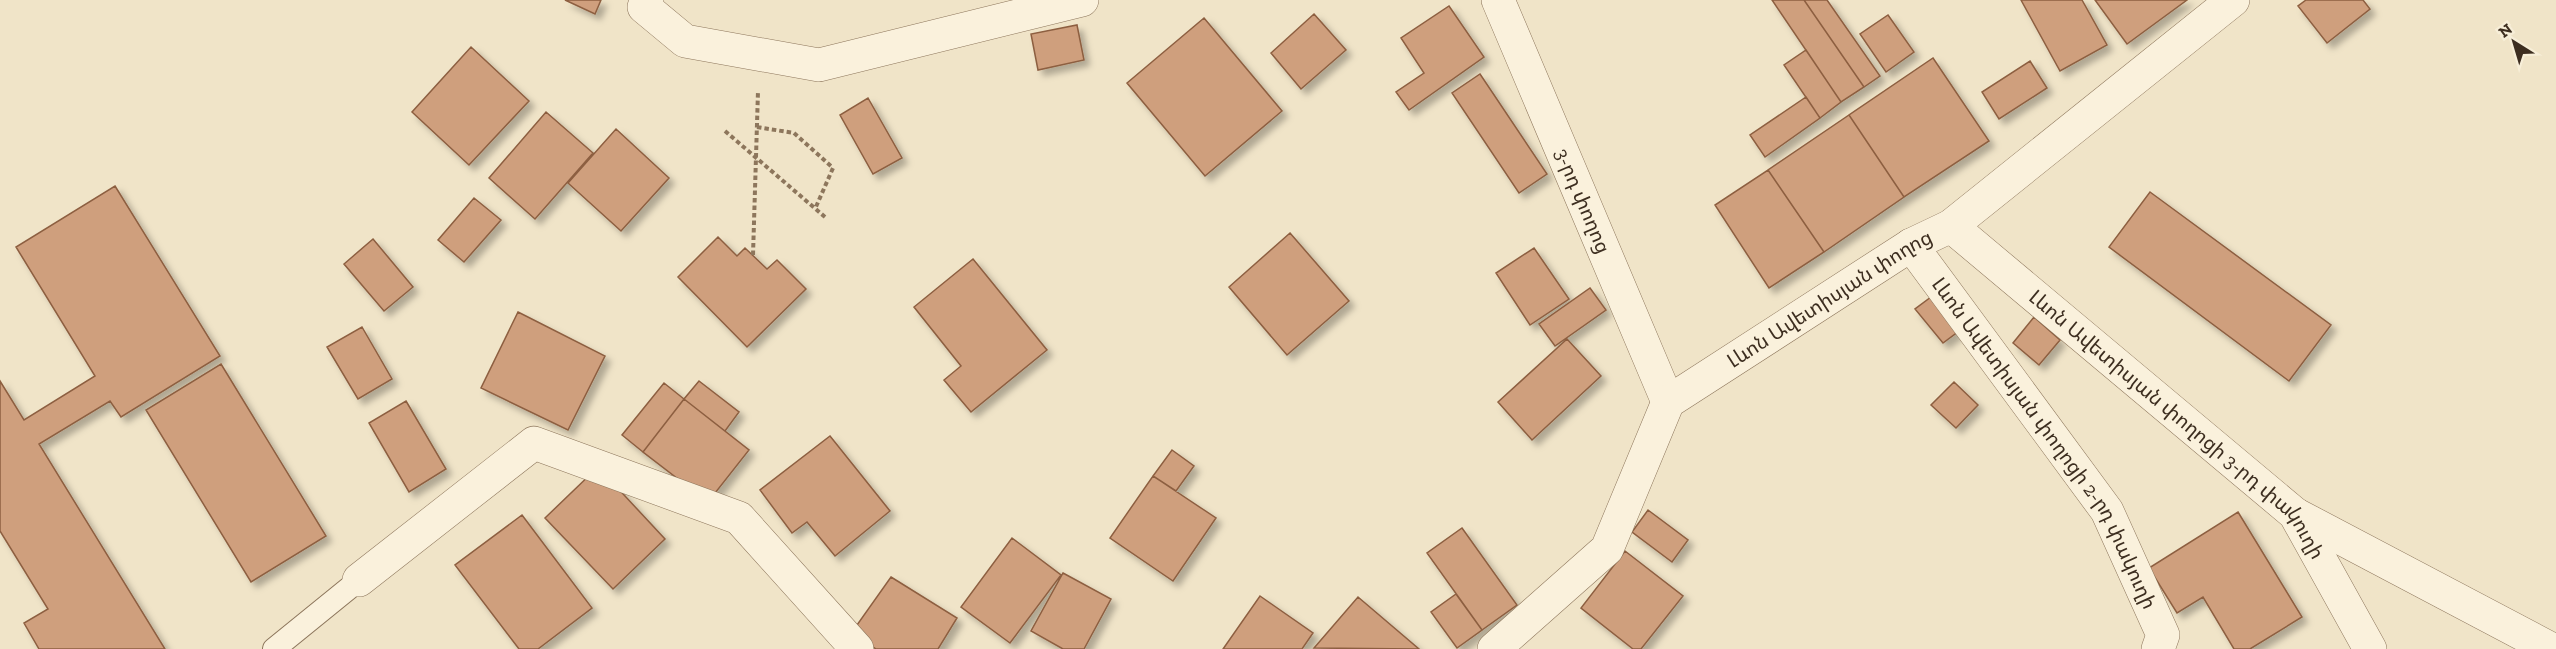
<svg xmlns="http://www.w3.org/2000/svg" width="2556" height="649" font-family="'Zilla Slab','Noto Sans Armenian',serif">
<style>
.building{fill:#cf9f7d;stroke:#8d5f41;stroke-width:1.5;filter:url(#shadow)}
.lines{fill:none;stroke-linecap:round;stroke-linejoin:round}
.lane-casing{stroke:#8d765c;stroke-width:24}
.street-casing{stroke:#8d765c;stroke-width:34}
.path{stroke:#8d765c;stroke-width:4;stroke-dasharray:4.5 3;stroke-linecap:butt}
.lane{stroke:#faf1dc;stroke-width:22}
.street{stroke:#faf1dc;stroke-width:33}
.labels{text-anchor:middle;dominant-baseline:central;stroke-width:4.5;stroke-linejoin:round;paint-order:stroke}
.street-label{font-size:20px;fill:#3d2e20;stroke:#f7eed8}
</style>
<defs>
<filter id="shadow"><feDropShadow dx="5.5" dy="5.5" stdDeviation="3" flood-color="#0004"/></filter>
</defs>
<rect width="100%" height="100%" fill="#f0e4c8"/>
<!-- building -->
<path class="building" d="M565,0H601L595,14Z
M1772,0H1804L1864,87L1841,102Z
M1804,0H1827L1880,76L1864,87Z
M2021,0H2082L2107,45L2060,71Z
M2095,0H2187L2127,44Z
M2306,0H2363L2370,9L2327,43L2298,6Z
M1449,6L1484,57L1409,110L1396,92L1424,73L1401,38Z
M1314,14L1346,50L1301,89L1271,53Z
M1888,15L1914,52L1886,72L1860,34Z
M1204,18L1282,111L1205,176L1127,83Z
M1077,25L1084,60L1038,70L1031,34Z
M471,47L529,101L469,165L412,112Z
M1806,50L1841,102L1820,118L1784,65Z
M1933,58L1989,141L1904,197L1849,115Z
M2030,61L2047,88L1999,119L1982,92Z
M1480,74L1547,174L1519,193L1452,93Z
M1806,97L1820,118L1765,157L1750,135Z
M868,98L902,158L873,174L840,115Z
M546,112L593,153L535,219L489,178Z
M1849,115L1904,197L1824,252L1768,170Z
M616,129L669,178L621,231L568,183Z
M1768,170L1824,252L1769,288L1715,205Z
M115,186L220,356L121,417L110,401L39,444L165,649H39L24,623L48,609L0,531V381L24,420L95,376L16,247Z
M2150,192L2331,325L2289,381L2109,247Z
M474,198L501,220L464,262L438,240Z
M1290,233L1349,301L1287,355L1229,287Z
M718,237L737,256L745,248L767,269L777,260L806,289L747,347L678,277Z
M373,239L413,287L384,311L344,264Z
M1534,248L1569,299L1530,325L1496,273Z
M973,259L1047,350L971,412L944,380L961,366L914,307Z
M1590,288L1606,310L1555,346L1539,324Z
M1931,297L1959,331L1943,343L1915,309Z
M518,312L605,356L568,430L481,388Z
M2034,317L2060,340L2039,365L2013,343Z
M362,327L392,379L358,399L327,347Z
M1567,339L1601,376L1532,440L1498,402Z
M221,364L326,536L251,582L146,410Z
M699,381L739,412L725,431L684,399Z
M1954,382L1978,405L1956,428L1931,405Z
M664,383L684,399L643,452L622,435Z
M684,399L749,450L708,502L643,452Z
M406,401L446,469L409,492L369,423Z
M830,436L890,511L835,556L807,522L792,533L760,490Z
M1172,450L1194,466L1176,491L1153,476Z
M598,467L665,539L613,589L545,518Z
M1153,476L1216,518L1173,581L1110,538Z
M1648,510L1688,540L1672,562L1632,532Z
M2238,512L2302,617L2250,649H2234L2203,597L2177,613L2149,568Z
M522,515L592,608L538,649H519L455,565Z
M1462,528L1517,605L1482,630L1427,553Z
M1012,538L1061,575L1010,643L961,607Z
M1625,551L1683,596L1641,649H1633L1581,608Z
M1063,573L1111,599L1084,649H1063L1031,631Z
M891,577L957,618L938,649H876L852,632Z
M1456,594L1482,630L1457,648L1431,612Z
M1260,596L1313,633L1302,649H1223Z
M1358,597L1419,649L1314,648Z"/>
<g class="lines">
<!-- lane casing -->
<g class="lane-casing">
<path id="lane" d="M274,649L359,580"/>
</g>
<!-- street casing -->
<g class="street-casing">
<g id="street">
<path d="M647,0L644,7L685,41L819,65L1082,0"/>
<path id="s1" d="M1498,0L1668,402"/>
<path id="s2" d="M1951,226L2295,514L2370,649"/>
<path id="s3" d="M1911,245L2107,511L2163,635L2158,649"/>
<path d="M2295,514L2551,649"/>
<path d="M359,580L534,443L739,518L857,649"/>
<path id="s4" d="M1494,649L1607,549L1668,402L1911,245L1951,226L2233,0"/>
</g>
</g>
<!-- path -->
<path class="path" d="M757,127L794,133L833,168L815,209
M725,131L825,217
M753,255L758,91"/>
<!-- lane -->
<use href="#lane" class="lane"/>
<!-- street -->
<use href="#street" class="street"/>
</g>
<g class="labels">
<!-- street labels -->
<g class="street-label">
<text stroke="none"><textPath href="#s1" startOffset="218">3-րդ փողոց</textPath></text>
<text stroke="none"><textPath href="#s4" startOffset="502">Լևոն Ավետիսյան փողոց</textPath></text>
<text stroke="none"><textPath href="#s2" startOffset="302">Լևոն Ավետիսյան փողոցի 3-րդ փակուղի</textPath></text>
<text stroke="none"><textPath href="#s3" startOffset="240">Լևոն Ավետիսյան փողոցի 2-րդ փակուղի</textPath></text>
</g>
</g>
<!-- north arrow -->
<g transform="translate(2514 42) rotate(323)" stroke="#f7eed8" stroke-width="4.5" paint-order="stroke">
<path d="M0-4.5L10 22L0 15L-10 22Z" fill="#3d2e20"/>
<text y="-9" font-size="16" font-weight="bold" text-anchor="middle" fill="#3d2e20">N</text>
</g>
</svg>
